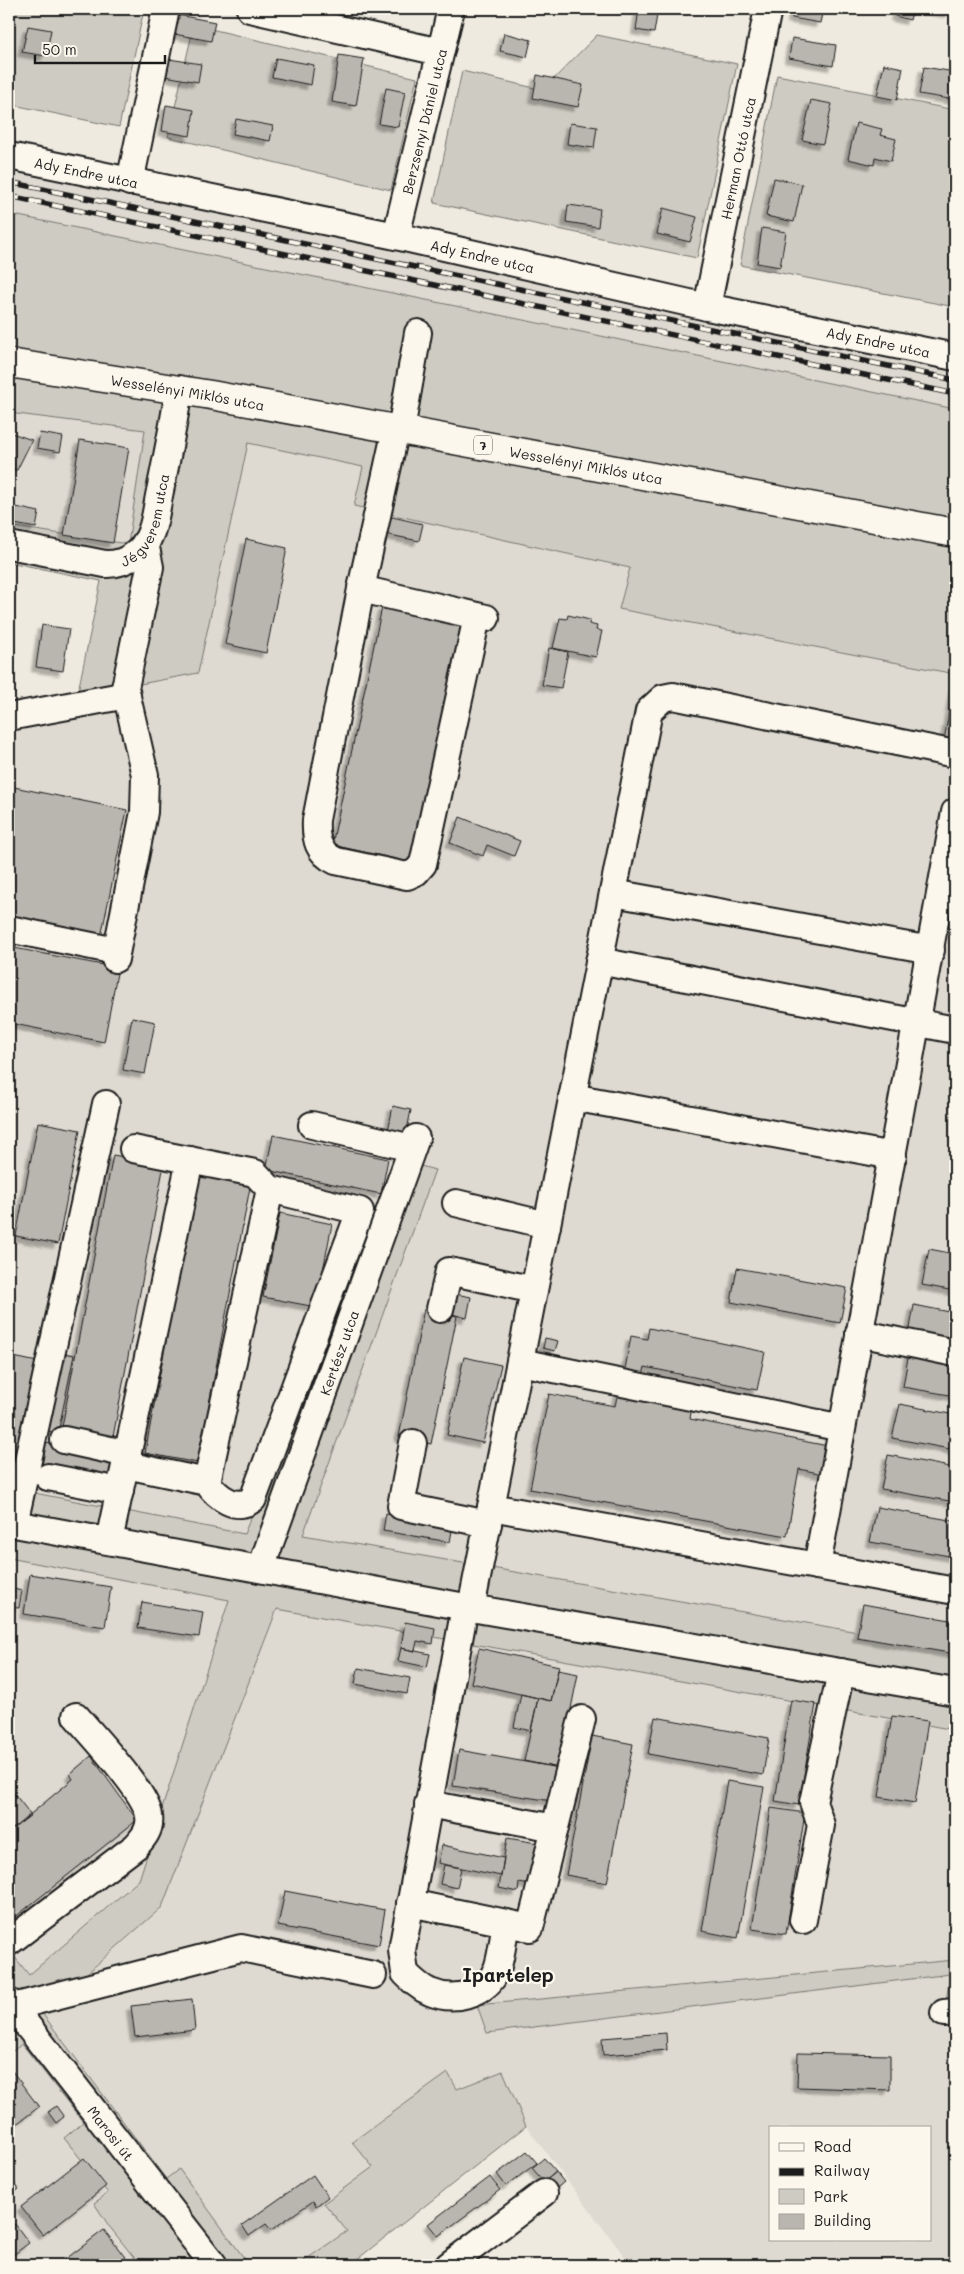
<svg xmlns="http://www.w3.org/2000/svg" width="964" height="2274" font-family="Mali,sans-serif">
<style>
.built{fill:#dedad1;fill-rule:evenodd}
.green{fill:#ceccc2;stroke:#75746f}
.building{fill:#b9b6af;stroke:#1c1c1c;filter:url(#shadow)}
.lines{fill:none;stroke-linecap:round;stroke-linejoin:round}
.minor-casing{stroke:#1c1c1c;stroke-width:30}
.major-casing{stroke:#1c1c1c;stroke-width:31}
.minor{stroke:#fbf7ec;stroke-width:26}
.major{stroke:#fbf7ec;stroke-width:28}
.rail-casing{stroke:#1c1c1c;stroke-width:5.5}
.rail{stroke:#fbf7ec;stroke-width:4;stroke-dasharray:11;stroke-linecap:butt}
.labels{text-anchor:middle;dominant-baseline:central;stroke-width:4.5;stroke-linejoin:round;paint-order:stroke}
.shield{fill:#fbf7ec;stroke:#5f5e5a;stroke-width:1}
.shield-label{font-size:12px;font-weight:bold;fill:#1c1c1c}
.street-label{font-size:14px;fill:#1c1c1c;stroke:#fbf7ec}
.district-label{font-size:19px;font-weight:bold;fill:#1c1c1c;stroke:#fbf7ec}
</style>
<defs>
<filter id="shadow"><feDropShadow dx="-4.5" dy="4.5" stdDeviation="1" flood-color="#0004"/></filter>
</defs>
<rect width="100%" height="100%" fill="#eeeadf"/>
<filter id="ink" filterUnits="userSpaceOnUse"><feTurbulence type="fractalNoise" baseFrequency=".02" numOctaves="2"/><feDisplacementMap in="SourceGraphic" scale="10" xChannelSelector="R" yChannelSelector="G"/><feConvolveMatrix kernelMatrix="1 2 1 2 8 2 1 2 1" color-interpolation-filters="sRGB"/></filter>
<g filter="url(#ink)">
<!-- built -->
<path class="built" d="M9,161L714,320L955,370V409L9,214Z
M9,413L146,430L128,544L9,526Z
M247,443L363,467L355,506L630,568L619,609L955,674V1649L303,1535L435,1171L399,1160L244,1534L9,1488V708L198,673Z
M9,1558L230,1600L139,1880L29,1976L9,1950Z
M277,1609L955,1730V1960L477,2005L487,2033L951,1974L943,2023H955V2265H631L526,2126L502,2071L456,2089L448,2073L352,2142L373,2167L347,2231L298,2265H249L179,2170L166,2179L42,2013L162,1907ZM770,2128H930V2240H770Z
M22,2044L83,2123L65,2138L108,2193L95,2204L109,2226L140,2265H9V2054Z"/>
<!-- green -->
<path class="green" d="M9,9H144L119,127L9,104Z
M194,25L417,78L391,190L168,137Z
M597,35L737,64L697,258L434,203L462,71L543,90Z
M777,75L955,110V307L740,265Z
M9,214L955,409V674L619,609L630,568L354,506L363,467L248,443L198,673L77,696L101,581L9,562V526L128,544L145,430L9,413Z
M399,1160L435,1170L303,1535L955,1649V1730L277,1609L162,1907L42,2013L166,2179L179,2169L249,2265H140L109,2226L94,2203L108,2193L64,2138L83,2122L22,2044L9,2054V1950L29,1975L139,1880L229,1600L9,1558V1488L244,1534Z
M955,1960V2023L943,2024L950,1974L487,2033L477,2005Z
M503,2071L526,2126L350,2265H298L347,2231L324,2203L373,2167L352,2142L448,2073L457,2089Z"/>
<!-- building -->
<path class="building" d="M639,9H658L654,33L636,30Z
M793,9H823L820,23L792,18Z
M897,9H913L910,20L895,16Z
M926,9H950L949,13Z
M178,15L215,22L211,41L174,34Z
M28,26L51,30L46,56L22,52Z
M504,33L531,40L527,57L500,51Z
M792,38L836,45L833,66L789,58Z
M339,55L364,59L356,106L332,102Z
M276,58L314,65L311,85L272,77Z
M169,59L201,64L198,82L165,76Z
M884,64L903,68L897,100L877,96Z
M924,67L955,72V100L919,94Z
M537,75L583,85L578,107L533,98Z
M386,88L405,92L398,127L379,124Z
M811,100L832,104L823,144L802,140Z
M166,105L194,110L190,136L162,131Z
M236,119L273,126L270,141L233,134Z
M570,123L597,127L594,148L567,144Z
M856,123L882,129L880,135L896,139L891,161L875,157L874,165L848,159Z
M774,178L802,184L794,222L766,216Z
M568,205L600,209L598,227L566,222Z
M663,208L697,217L690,242L657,234Z
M762,228L786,232L780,267L757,263Z
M9,432L32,440L17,470L9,468Z
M40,433L63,437L60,452L37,448Z
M80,440L129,448L113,543L64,535Z
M16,507L39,512L36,528L9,523V509L15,510Z
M388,516L423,524L419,541L385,534Z
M246,539L287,548L266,653L225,644Z
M9,592L13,593L9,613Z
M382,607L464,624L414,863L332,845Z
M568,615L590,620L589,624L597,626L596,630L602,631L596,657L553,648L560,618L567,619Z
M42,625L69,629L63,671L36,667Z
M549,648L568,652L561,688L542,685Z
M954,686L955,687V743L944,740Z
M9,786L127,810L101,937L9,918Z
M460,817L520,841L514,856L487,845L483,856L450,843Z
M9,947L118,968L104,1042L9,1023Z
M132,1017L155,1022L145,1074L123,1070Z
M393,1106L411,1110L406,1135L388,1131Z
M38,1122L80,1130L58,1244L16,1236Z
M273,1135L388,1159L381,1194L266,1170Z
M113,1155L164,1164L113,1437L62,1427Z
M198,1172L251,1182L198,1463L145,1453Z
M280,1213L332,1224L316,1307L263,1297Z
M929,1249L955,1254V1291L922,1285Z
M737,1268L847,1288L840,1323L731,1302Z
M456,1294L471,1297L467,1318L452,1314Z
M914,1305L955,1313V1344L909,1334Z
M424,1309L457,1316L431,1444L399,1437Z
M649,1328L765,1352L757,1390L645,1367L642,1379L624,1375L631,1336L647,1339Z
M545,1338L558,1341L555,1351L543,1348Z
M55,1351L74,1355L58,1433L39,1429Z
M909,1352L955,1362V1396L903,1387Z
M9,1356L42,1363L21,1471L9,1468Z
M464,1357L501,1365L483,1443L447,1435Z
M618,1392L692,1406L690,1419L828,1446L823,1474L799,1469L787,1536L530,1489L549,1394L615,1406Z
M900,1404L955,1415V1450L892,1438Z
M46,1443L118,1456L113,1485L41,1471Z
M888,1455L955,1468V1502L881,1489Z
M877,1507L955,1521V1557L870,1542Z
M386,1513L453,1525L450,1542L383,1531Z
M30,1574L111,1587L105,1627L24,1614Z
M9,1588L22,1591L19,1608L9,1607Z
M142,1602L203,1612L199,1637L138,1628Z
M863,1604L955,1621V1654L857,1637Z
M405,1622L435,1628L433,1644L417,1641L415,1651L401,1648Z
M401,1648L430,1654L427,1667L398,1661Z
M479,1648L559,1666L551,1701L471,1683Z
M358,1668L410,1678L407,1694L355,1684Z
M558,1670L578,1674L559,1768L524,1761L538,1698L551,1701Z
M521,1694L538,1698L531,1731L514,1727Z
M791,1700L816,1704L799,1805L775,1801Z
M892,1716L928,1721L915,1803L879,1797Z
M655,1717L769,1738L763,1775L648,1754Z
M592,1736L633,1744L607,1883L566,1875Z
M459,1750L559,1768L552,1801L453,1786Z
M91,1756L137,1820L9,1922V1832L73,1779L70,1774Z
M727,1781L764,1787L738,1938L702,1931Z
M9,1787L31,1815L9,1832Z
M771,1808L805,1813L786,1934L752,1929Z
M507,1838L543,1844L536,1886L519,1883L518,1892L499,1888Z
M442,1845L504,1858L501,1876L438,1863Z
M444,1865L461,1868L457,1888L440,1884Z
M285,1891L385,1910L379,1945L278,1926Z
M192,1999L195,2030L135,2037L131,2006Z
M666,2033L667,2050L603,2055L602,2038Z
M798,2053L890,2055V2090L797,2087Z
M9,2067L39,2107L15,2125L9,2116Z
M56,2106L64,2117L56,2123L48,2112Z
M527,2151L537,2163L506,2186L497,2174Z
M84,2158L106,2186L43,2235L21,2207Z
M544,2158L556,2172L544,2182L532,2168Z
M556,2172L564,2182L552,2192L544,2182Z
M313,2175L328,2197L316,2206L313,2201L271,2230L266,2224L249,2236L242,2225Z
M490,2177L500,2190L438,2236L428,2224Z
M12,2180L19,2189L9,2197V2182Z
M15,2224L29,2243L9,2258V2229Z
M104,2230L131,2265H58Z"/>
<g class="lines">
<!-- minor casing -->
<g class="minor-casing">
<g id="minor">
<path d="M250,9L440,52"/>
<path id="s1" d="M9,156L396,236L707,307L955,357"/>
<path d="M130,182L166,9"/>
<path id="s2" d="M396,236L451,9"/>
<path id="s3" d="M707,307L768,9"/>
<path d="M396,429L361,589L316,820C315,839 318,853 336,861L407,876L416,872L423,864L477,617"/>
<path d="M401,430L418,333"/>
<path id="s4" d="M9,545L105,564C125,565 144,552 151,532C156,519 157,504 160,491C167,457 174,423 179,389"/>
<path d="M361,589L486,618"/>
<path d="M9,717L127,695"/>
<path d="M613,893L931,950"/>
<path d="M9,929L116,951"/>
<path d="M115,959L144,812L145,775L125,688L150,567L145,543"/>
<path d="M599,961L955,1030"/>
<path d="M572,1097L893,1156"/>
<path d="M312,1125L412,1148"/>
<path d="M456,1203L547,1225"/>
<path d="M440,1309L449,1271L534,1290"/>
<path d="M859,1333L955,1353"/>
<path d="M520,1362L842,1428"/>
<path d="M64,1440L128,1454"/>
<path d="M413,1443L401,1506L488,1524"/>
<path d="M126,1465L207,1482C217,1497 236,1512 253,1499L360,1211L270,1189L255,1173L133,1149"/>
<path d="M48,1477L120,1491"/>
<path d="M207,1482L270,1189"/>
<path d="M491,1507L955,1591"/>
<path d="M9,1523L471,1608L955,1692"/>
<path d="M14,1524L106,1104"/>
<path d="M109,1541L190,1160"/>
<path d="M817,1566L955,812"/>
<path id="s5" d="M261,1568L416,1138"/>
<path d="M465,1607L402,1950L405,1973C412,1980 420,1988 430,1992C453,2002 487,1995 497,1969C502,1955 503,1938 506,1923"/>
<path d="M471,1608L649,711L663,698L673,696L955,754"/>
<path d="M428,1804L555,1828"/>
<path d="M410,1903L530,1928L582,1719"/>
<path d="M803,1920L821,1825L813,1802L841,1672"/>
<path d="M9,1942L136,1846C144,1837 151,1829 149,1816C147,1793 93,1736 76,1716"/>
<path id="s6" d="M9,2002L214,2265"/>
<path d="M13,2007L241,1948L373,1975"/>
<path d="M944,2013L955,2012"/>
<path d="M449,2265L544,2193"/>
</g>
</g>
<!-- major casing -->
<g class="major-casing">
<g id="major">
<path id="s7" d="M9,363L211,395L955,533"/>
</g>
</g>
<!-- minor -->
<use href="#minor" class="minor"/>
<!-- major -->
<use href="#major" class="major"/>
<!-- rail casing -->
<g class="rail-casing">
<path id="rail" d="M9,182L955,380
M9,196L955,394"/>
</g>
<!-- rail -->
<use href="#rail" class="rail"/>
</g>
</g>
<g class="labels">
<!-- shield labels -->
<rect class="shield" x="474" y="435.5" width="18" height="19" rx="4"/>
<g class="shield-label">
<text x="483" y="445">7</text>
</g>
<!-- street labels -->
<g class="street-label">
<text stroke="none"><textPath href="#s2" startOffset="118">Berzsenyi Dániel utca</textPath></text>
<text stroke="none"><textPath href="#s3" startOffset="152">Herman Ottó utca</textPath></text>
<text stroke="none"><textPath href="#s1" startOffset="79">Ady Endre utca</textPath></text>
<text stroke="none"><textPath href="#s1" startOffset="484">Ady Endre utca</textPath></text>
<text stroke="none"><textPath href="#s1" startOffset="889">Ady Endre utca</textPath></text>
<text stroke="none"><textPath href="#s7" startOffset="181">Wesselényi Miklós utca</textPath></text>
<text stroke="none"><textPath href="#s7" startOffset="586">Wesselényi Miklós utca</textPath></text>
<text stroke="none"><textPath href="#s4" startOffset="166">Jégverem utca</textPath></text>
<text stroke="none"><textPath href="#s5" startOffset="229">Kertész utca</textPath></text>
<text stroke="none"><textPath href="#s6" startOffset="166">Marosi út</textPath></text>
</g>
<!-- district labels -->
<g class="district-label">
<text x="508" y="1974">Ipartelep</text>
</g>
</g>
<!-- margin -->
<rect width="964" height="2274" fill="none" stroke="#fbf7ec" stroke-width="30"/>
<rect x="15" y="15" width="934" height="2244" fill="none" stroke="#1c1c1c" stroke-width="2" filter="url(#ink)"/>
<!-- legend -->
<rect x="769" y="2126" width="162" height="115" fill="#fbf7ec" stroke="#a29f99"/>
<rect x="779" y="2143" width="25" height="8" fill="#fbf7ec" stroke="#a29f99"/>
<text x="814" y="2152" font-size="15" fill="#1c1c1c">Road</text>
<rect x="779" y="2168" width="25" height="8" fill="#1c1c1c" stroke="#a29f99"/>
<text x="814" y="2176" font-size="15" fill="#1c1c1c">Railway</text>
<rect x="779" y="2189" width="25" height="15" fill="#ceccc2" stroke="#a29f99"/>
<text x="814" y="2202" font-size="15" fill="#1c1c1c">Park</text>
<rect x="779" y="2214" width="25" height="15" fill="#b9b6af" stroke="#a29f99"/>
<text x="814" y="2226" font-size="15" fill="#1c1c1c">Building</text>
<!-- scale -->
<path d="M35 55v8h130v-8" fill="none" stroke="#1c1c1c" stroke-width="2.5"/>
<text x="42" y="55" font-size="15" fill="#1c1c1c" stroke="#fbf7ec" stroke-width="4" paint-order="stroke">50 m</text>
</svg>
